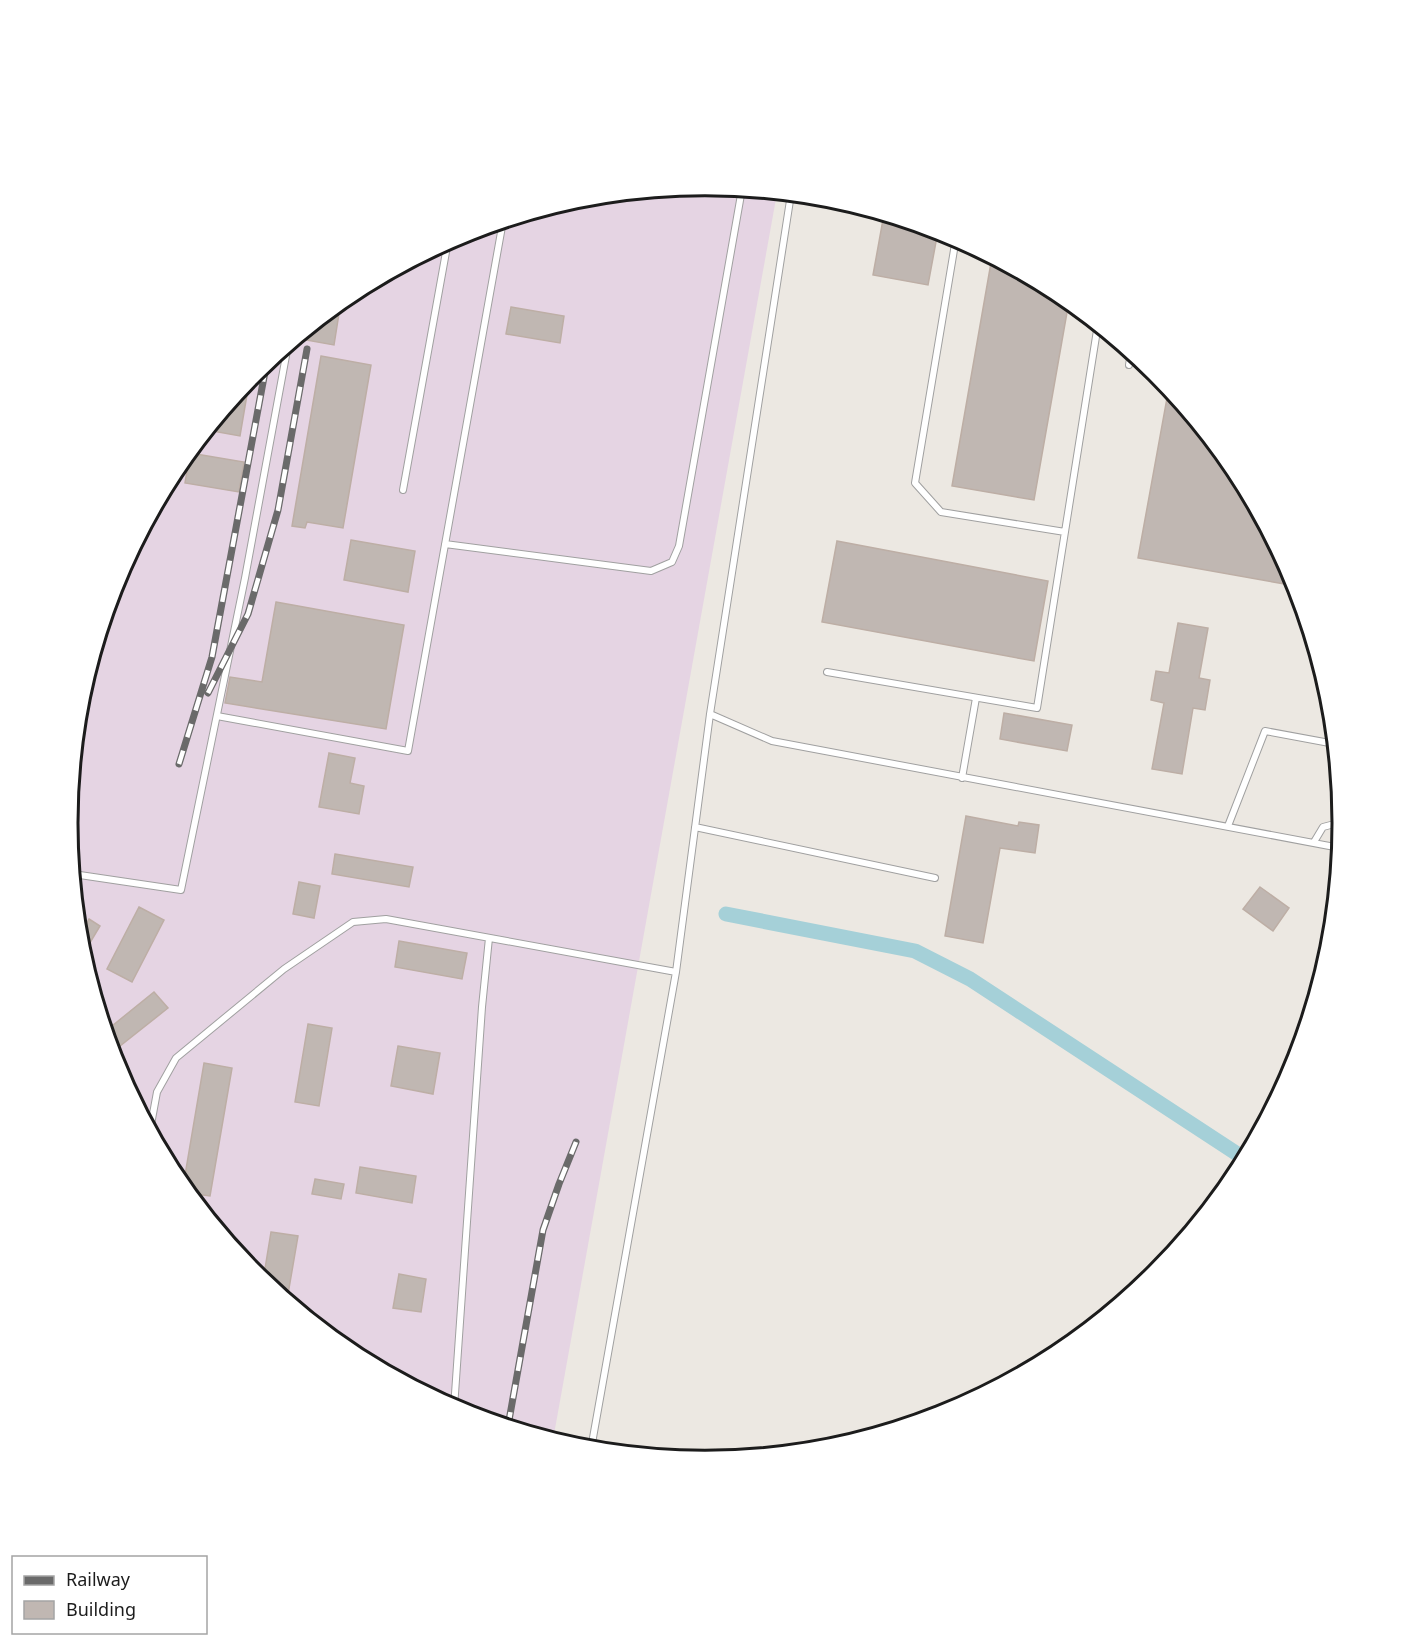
<svg xmlns="http://www.w3.org/2000/svg" width="1410" height="1646" font-family="'Noto Sans',sans-serif">
<style>
.industrial{fill:#e5d4e3}
.lines{fill:none;stroke-linecap:round;stroke-linejoin:round}
.canal{stroke:#a5d0d8;stroke-width:15}
.building{fill:#c0b7b2;stroke:#bdaea5;stroke-width:1.5}
.service-casing{stroke:#a0a0a0;stroke-width:8}
.service{stroke:#fff;stroke-width:6}
.rail-casing{stroke:#6a6a6a;stroke-width:7}
.rail{stroke:#fff;stroke-width:4.5;stroke-dasharray:14;stroke-linecap:butt}
.rim{fill:none;stroke:#1c1c1c;stroke-width:3}
</style>
<rect width="100%" height="100%" fill="#ece8e2"/>
<!-- industrial -->
<path class="industrial" d="M705,186L777,193L553,1440L461,1412L351,1353L254,1274L175,1177L116,1067L80,947L68,823L80,698L116,579L175,469L254,372L351,293L461,234L581,198Z"/>
<g class="lines">
<!-- canal -->
<path class="canal" d="M726,914L915,951L970,979L1245,1159"/>
</g>
<!-- building -->
<path class="building" d="M884,214L938,231L928,285L873,275Z
M992,257L1059,293L1069,301L1034,500L952,486Z
M341,301L334,345L306,340L308,328Z
M511,307L564,316L560,343L506,334Z
M321,356L371,365L343,528L307,522L305,528L292,526Z
M250,377L240,436L207,430Z
M1167,398L1179,400L1235,469L1296,586L1138,558Z
M190,453L244,462L239,492L185,483Z
M351,540L415,551L408,592L344,580Z
M837,541L1048,581L1034,661L822,622Z
M276,602L404,625L386,729L225,703L230,677L262,682Z
M1178,623L1208,628L1199,678L1210,680L1205,710L1193,708L1182,774L1152,769L1164,703L1151,700L1156,671L1169,673Z
M1004,713L1072,725L1067,751L1000,739Z
M329,753L355,758L350,783L364,786L359,814L319,807Z
M966,816L1018,826L1019,822L1039,825L1035,853L1000,848L983,943L945,936Z
M335,854L413,867L409,887L332,874Z
M299,882L320,886L314,918L293,914Z
M1260,887L1289,908L1273,931L1243,909Z
M139,907L164,920L132,982L107,969Z
M89,919L100,926L82,956L79,937Z
M399,941L467,953L462,979L395,967Z
M154,992L168,1008L120,1046L107,1030Z
M308,1024L332,1028L319,1106L295,1102Z
M398,1046L440,1053L433,1094L391,1086Z
M204,1063L232,1068L210,1196L188,1193L183,1187Z
M360,1167L416,1176L412,1203L356,1193Z
M315,1179L344,1184L341,1199L312,1194Z
M271,1232L298,1236L287,1300L263,1281Z
M399,1274L426,1279L421,1312L393,1308Z"/>
<g class="lines">
<!-- service casing -->
<g class="service-casing">
<path id="service" d="M956,238L915,483L941,512L1065,532
M1129,365L1131,352
M403,490L448,241
M445,544L651,571L672,562L679,546L742,189
M827,672L1037,708L1098,324
M710,714L772,741L1340,848
M217,716L408,751L503,221
M962,778L976,698
M1228,826L1265,731L1335,744
M695,827L935,878
M1314,842L1323,827L1342,822
M73,874L181,890L245,578L288,345
M150,1130L157,1092L176,1058L284,969L353,922L386,919L676,972
M454,1408L482,1007L489,938
M591,1449L676,972L710,714L791,194"/>
</g>
<!-- service -->
<use href="#service" class="service"/>
<!-- rail casing -->
<g class="rail-casing">
<path id="rail" d="M208,693L248,614L278,510L307,349
M179,764L212,657L267,361
M508,1426L543,1230L559,1184L576,1142"/>
</g>
<!-- rail -->
<use href="#rail" class="rail"/>
</g>
<!-- crop -->
<path d="M0 0H1410V1646H0ZM78 823a627 627 0 1 1 1254 0a627 627 0 1 1-1254 0Z" fill="#fff" fill-rule="evenodd"/>
<path class="rim" d="M78 823a627 627 0 1 1 1254 0a627 627 0 1 1-1254 0Z"/>
<!-- legend -->
<rect x="12" y="1556" width="195" height="78" fill="#ffffff" stroke="#a4a4a4" stroke-width="1.5"/>
<rect x="24" y="1576" width="30" height="9" fill="#6a6a6a" stroke="#a4a4a4" stroke-width="1.5"/>
<text x="66" y="1586" font-size="18" fill="#1c1c1c">Railway</text>
<rect x="24" y="1601" width="30" height="18" fill="#c0b7b2" stroke="#a4a4a4" stroke-width="1.5"/>
<text x="66" y="1616" font-size="18" fill="#1c1c1c">Building</text>
</svg>
